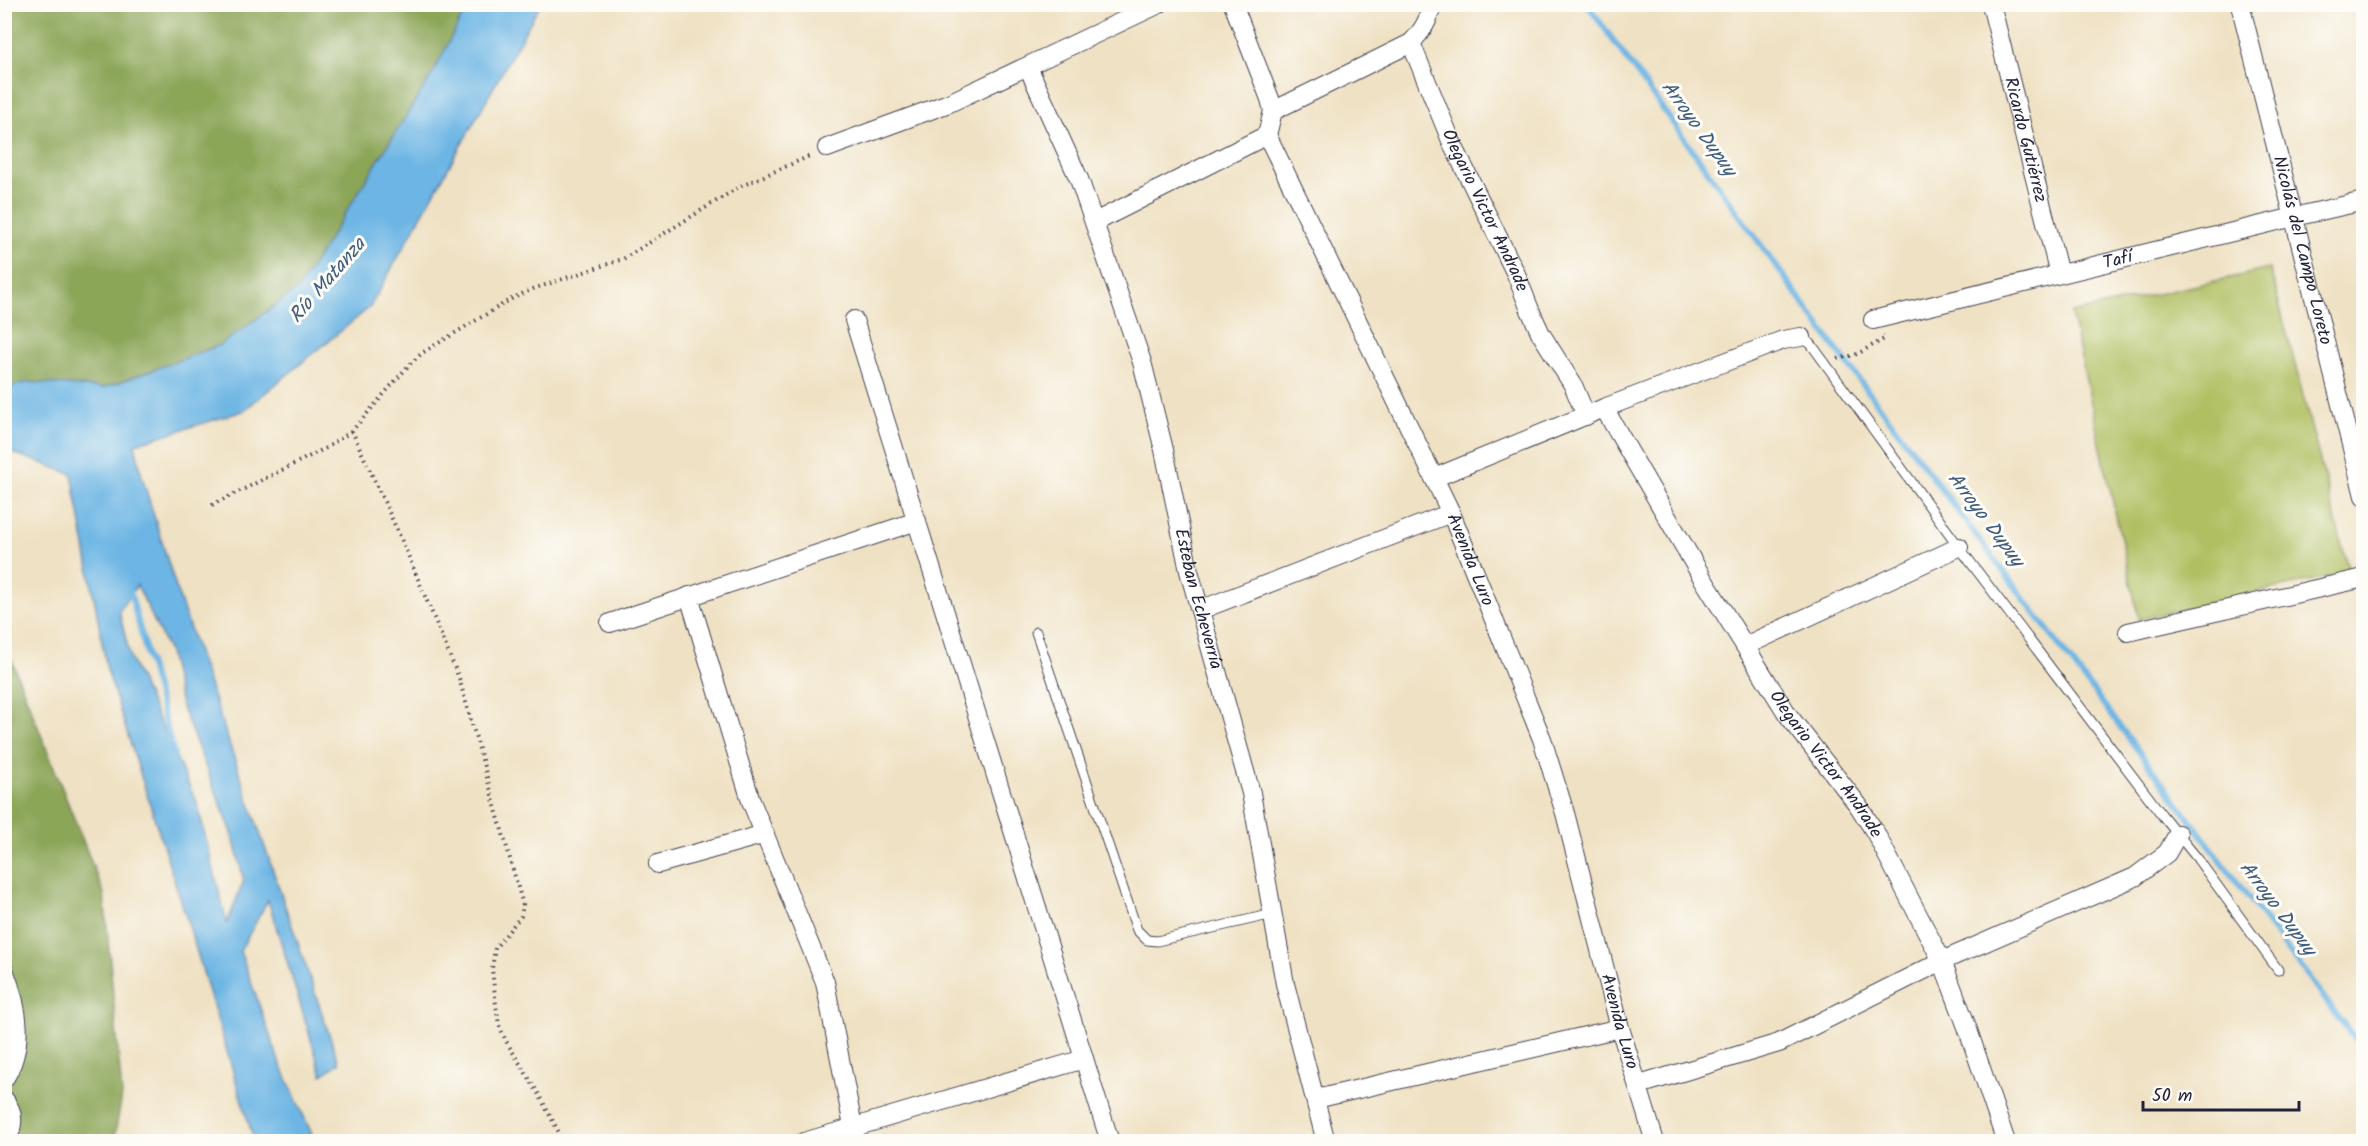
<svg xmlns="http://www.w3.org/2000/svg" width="2368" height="1146" font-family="Kalam,sans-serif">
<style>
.green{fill:#b0bf62;stroke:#69704e;stroke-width:1.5}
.forest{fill:#8ca658;stroke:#57644a;stroke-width:1.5}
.water{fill:#6cb5e4;stroke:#476c90;stroke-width:1.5;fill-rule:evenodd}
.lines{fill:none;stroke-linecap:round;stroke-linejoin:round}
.stream{stroke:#6cb5e4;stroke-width:6}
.service-casing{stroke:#413f4f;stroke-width:11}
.minor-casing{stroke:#413f4f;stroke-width:20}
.path{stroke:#413f4f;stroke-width:4;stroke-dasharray:1.5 4.5;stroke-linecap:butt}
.service{stroke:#fff;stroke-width:9}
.minor{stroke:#fff;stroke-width:18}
.labels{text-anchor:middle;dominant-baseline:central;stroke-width:6;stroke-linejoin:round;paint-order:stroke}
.street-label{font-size:18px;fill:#22223b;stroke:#fdfcf7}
.water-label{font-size:20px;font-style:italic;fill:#405d7f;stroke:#fdfcf7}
</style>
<rect width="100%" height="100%" fill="#fdfcf7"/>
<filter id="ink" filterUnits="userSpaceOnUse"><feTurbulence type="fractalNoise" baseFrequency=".0167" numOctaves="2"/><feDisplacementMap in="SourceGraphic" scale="12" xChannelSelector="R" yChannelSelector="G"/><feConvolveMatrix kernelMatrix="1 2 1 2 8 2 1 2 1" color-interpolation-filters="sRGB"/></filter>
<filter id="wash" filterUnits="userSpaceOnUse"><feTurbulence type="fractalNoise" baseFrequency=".008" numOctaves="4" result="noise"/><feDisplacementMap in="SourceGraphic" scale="24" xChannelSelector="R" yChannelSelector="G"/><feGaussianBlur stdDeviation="1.35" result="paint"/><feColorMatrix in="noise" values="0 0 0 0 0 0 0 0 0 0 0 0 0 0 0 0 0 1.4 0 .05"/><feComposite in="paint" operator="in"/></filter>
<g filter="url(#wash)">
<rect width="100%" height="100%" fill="#efe1c3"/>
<!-- green -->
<path class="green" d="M2270,269L2349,572L2139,619L2071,313Z"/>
<!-- forest -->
<path class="forest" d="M4,5H468L433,73L298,289L220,345L104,388L28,382L5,388Z
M4,641L104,894L122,1095L114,1141H5Z"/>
<!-- water -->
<path class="water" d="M468,5H540L370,307L243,411L135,444L142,477L178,594L339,1063L322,1075L268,900L240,951L279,1061L315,1141H254L190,929L107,670L72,474L5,450V388L28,382L104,388L220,345L298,289L433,73ZM137,585L169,652L181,705L231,830L244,880L227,923L197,803L131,660L119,611Z"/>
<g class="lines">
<!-- stream -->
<path class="stream" d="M1587,4L1834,346L2364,1051
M129,588L174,755"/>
</g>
</g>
<g filter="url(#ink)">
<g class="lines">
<!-- service casing -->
<g class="service-casing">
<path id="service" d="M1801,337L1811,344L1959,547L2162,815L2197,858L2278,970
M1036,632L1137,930L1147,940L1157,941L1273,914"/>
</g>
<!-- minor casing -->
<g class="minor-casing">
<g id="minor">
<path id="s1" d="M1233,4L1270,99L1273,111L1267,135L1451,513L1542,739L1565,813L1620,1028L1655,1142"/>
<path id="s2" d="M1432,4C1429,21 1422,31 1411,43L1452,143L1516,274L1530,310L1541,334L1573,385L1586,416"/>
<path id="s3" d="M1991,4L2059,274"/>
<path id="s4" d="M2240,4L2364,496"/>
<path id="s5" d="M1028,67L1079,179L1142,362L1164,450L1189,571L1251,793L1285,984L1326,1142"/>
<path d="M1273,111L1411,43"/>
<path d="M827,148L949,103L1159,4"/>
<path d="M1095,222L1267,135"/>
<path d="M854,320L1110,1142"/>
<path id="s6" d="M1873,320L2294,217L2364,201"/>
<path id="s7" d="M1604,408L1703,579L1788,715L1858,805L1875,832L1942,961L1967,1027L2006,1142"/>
<path d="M1434,478L1604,408L1783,340L1801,337"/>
<path d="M689,596L751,801L825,982L856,1142"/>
<path d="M1200,610L1451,513"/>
<path d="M610,623L917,521"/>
<path d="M2128,632L2364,578"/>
<path d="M1745,646L1959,547"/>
<path d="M658,864L765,834"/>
<path d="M4,970C18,1006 26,1045 4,1079"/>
<path d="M1639,1085L1779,1043L1942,961L2135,877L2167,853L2178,834"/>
<path d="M4,1099C16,1114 13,1126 7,1142"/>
<path d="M1316,1099L1620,1028"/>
<path d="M804,1142L1084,1059"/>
</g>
</g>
<!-- path -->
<path class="path" d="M1838,359L1857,354L1884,339L1885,335
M212,505L326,448L352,431
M564,1142L538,1093L506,1041L499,1025L496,1005L492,969L495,948L521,916L523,905L459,678L403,543L352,431L409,365L422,353L513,298L533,289L623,259L739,187L812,155"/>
<!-- service -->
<use href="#service" class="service"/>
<!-- minor -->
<use href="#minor" class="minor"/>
</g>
</g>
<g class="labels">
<!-- street labels -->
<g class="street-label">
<text stroke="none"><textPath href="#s3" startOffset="140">Ricardo Gutiérrez</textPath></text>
<text stroke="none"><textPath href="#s2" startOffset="228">Olegario Victor Andrade</textPath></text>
<text stroke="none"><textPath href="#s4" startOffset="254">Nicolás del Campo Loreto</textPath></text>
<text stroke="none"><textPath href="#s6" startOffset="252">Tafí</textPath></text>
<text stroke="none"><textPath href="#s1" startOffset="610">Avenida Luro</textPath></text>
<text stroke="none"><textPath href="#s5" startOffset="560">Esteban Echeverría</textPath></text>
<text stroke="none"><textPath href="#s7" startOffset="420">Olegario Victor Andrade</textPath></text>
<text stroke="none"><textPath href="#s1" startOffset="1096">Avenida Luro</textPath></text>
</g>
<!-- water labels -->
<g class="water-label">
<text transform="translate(1698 129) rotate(54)">Arroyo Dupuy</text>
<text transform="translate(328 281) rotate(-49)">Río Matanza</text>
<text transform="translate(1985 520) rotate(53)">Arroyo Dupuy</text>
<text transform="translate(2277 909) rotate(53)">Arroyo Dupuy</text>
</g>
</g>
<!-- margin -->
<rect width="2368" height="1146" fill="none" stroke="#fdfcf7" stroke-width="24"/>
<!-- scale -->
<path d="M2143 1101v9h156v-9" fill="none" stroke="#22223b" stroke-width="3"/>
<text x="2152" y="1101" font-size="18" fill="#22223b" stroke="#fdfcf7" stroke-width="4.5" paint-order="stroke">50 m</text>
</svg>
